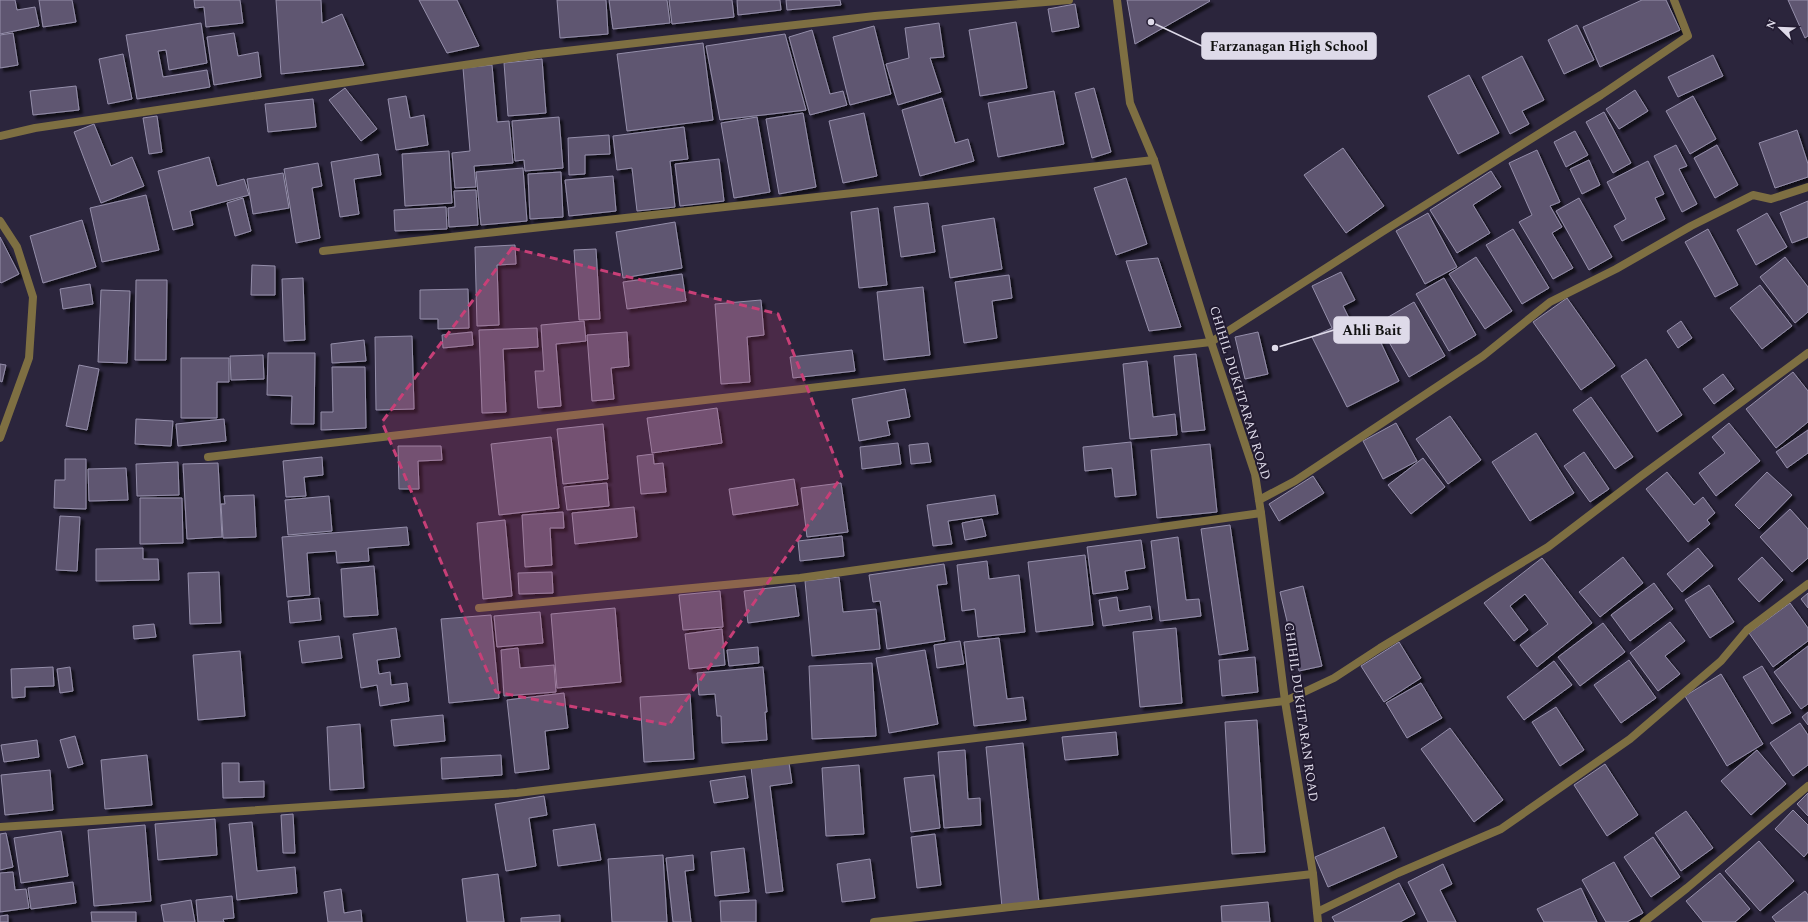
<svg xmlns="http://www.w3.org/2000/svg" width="1808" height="922" font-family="Spectral,serif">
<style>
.building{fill:#5e5771;stroke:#958eaa;filter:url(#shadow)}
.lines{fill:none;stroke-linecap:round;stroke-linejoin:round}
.minor{stroke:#7e6f42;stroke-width:8}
.tertiary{stroke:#7e6f42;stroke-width:8}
.marked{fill:#c83f77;fill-opacity:0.2;stroke:#c83f77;stroke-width:3;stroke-dasharray:8 5;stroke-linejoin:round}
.labels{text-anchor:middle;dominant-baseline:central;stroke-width:4;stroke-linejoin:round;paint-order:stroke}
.street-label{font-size:13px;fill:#dedae9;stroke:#221b31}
.leader{fill:none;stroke:#dedae9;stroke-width:1.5}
.callout-dot{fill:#dedae9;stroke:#221b31;stroke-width:1.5}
.callout{fill:#dedae9;stroke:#dedae9;stroke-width:1.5}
.callout-label{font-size:14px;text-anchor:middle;font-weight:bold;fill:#111}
</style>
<defs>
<filter id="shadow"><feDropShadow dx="3.5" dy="3.5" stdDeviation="1" flood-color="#0009"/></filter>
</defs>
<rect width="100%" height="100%" fill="#2b253c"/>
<!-- building -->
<path class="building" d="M0,0H15L17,10L35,7L39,26L0,34Z
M39,0H72L76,22L43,27Z
M194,0H240L243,23L206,27L204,7L195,8Z
M276,0H321L322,23L342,14L364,65L281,74Z
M419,0H457L479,46L447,53Z
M557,0H606L608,34L560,38Z
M609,0H667L670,23L613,29Z
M669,0H732L734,17L672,24Z
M737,0H780L781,10L738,15Z
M786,0H840L841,5L787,10Z
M1127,0H1209L1210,1L1135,44Z
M1642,0H1666L1680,30L1600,67L1583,27Z
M1788,0H1808V36L1805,38Z
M1075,4L1079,27L1052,32L1048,9Z
M1016,22L1027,88L980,96L969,30Z
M201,23L207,63L169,70L166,50L158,51L163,77L207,70L210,87L137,99L126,35Z
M939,23L944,57L930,58L941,92L898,105L886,64L909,58L905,28Z
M1577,25L1594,60L1564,74L1548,40Z
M874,26L891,94L850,105L833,37Z
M812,30L830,94L843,91L847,105L810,115L789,37Z
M13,33L18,65L0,68V35Z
M234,33L238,56L258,52L261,77L214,85L207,37Z
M785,34L806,110L720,120L706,46Z
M703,43L713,120L627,131L617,54Z
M123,54L132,99L108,104L99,59Z
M1713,55L1723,76L1678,97L1668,77Z
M1522,56L1544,100L1522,111L1529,124L1510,134L1482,77Z
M542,59L546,113L508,116L504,63Z
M492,65L497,122L509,121L513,163L474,166L476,187L455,188L452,153L470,151L463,68Z
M1469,75L1499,133L1458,154L1428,96Z
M76,86L79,110L33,115L30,91Z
M345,88L377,129L361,141L329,100Z
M1094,88L1111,152L1092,158L1075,93Z
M1635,90L1648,111L1619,129L1606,109Z
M1054,91L1064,144L998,157L988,103Z
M406,96L410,118L424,115L428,145L396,150L388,99Z
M1693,96L1716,139L1690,154L1666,111Z
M942,98L955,143L968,139L974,161L920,176L902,110Z
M313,99L316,127L268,132L265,104Z
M1604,112L1631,163L1613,173L1586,122Z
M803,113L816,187L779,194L766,119Z
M864,113L877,176L843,183L829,121Z
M157,116L162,152L149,154L143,118Z
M559,117L563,168L525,171L524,160L515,161L512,121Z
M757,117L770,192L734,198L721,123Z
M94,124L111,166L132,157L144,186L101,203L74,132Z
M684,127L688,159L670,161L675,207L637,211L632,168L617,170L613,136Z
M1797,130L1808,164V177L1775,188L1759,143Z
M1575,131L1588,155L1566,167L1554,142Z
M609,135L610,154L585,155V174L569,175L568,138Z
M1676,145L1687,166L1679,169L1697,204L1682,212L1654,156Z
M1717,145L1738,185L1715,198L1694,158Z
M1343,148L1384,206L1346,233L1304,175Z
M1537,150L1560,202L1550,206L1562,227L1552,233L1573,268L1553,279L1519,222L1532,215L1509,163Z
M449,151L452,203L405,206L402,154Z
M378,154L381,175L354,179L359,214L340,217L331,162Z
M209,157L217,186L244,179L249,195L190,211L193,225L173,230L158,171Z
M719,159L724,201L680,206L675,164Z
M1589,160L1600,185L1582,194L1570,169Z
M1648,161L1664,194L1655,198L1665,219L1622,241L1614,226L1626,219L1607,182Z
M318,163L322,186L312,188L320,238L296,243L284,169Z
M523,168L527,221L481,225L476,172Z
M1491,171L1501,187L1473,205L1490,233L1457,253L1430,210Z
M561,172L563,217L530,219L528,174Z
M283,173L289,208L253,214L247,179Z
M613,176L616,211L569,216L565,180Z
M1126,178L1147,244L1116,255L1094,188Z
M476,190L478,225L449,227L448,208L455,207L454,191Z
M146,195L159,250L102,262L90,208Z
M243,198L251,231L235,236L227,203Z
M1579,198L1612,257L1589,270L1556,211Z
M1808,201V237L1792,243L1780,213Z
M928,203L935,252L901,257L894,207Z
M446,207L447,229L395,231L394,210Z
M878,208L887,285L859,288L851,212Z
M1428,213L1457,267L1425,284L1396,231Z
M1767,213L1787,247L1756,265L1737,230Z
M994,218L1002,269L950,278L942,226Z
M82,220L96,267L43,283L30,236Z
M675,222L682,268L623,278L616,232Z
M1513,229L1549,288L1522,304L1486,245Z
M1708,229L1738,285L1715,297L1685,242Z
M0,237L19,274L1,283L0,282Z
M515,245L516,264L497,265L499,325L477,326L475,247Z
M596,249L600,319L579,320L574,250Z
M1476,257L1512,311L1485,329L1449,274Z
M1785,257L1808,287V312L1795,323L1760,277Z
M1158,258L1181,327L1149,331L1126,261Z
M252,265L275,266V295H251Z
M1341,272L1355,300L1343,306L1357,334L1373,326L1399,381L1347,407L1312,337L1332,328L1312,286Z
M682,274L686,301L627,309L623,282Z
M1009,275L1012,298L992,301L997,338L964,343L955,282Z
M303,278L305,340L284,341L282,279Z
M1444,278L1476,335L1449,351L1416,294Z
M136,280H167L166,360H135Z
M90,284L93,304L63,309L60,289Z
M1760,285L1792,326L1762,349L1730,308Z
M923,287L930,355L884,360L877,292Z
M468,289L469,328L438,329V319H420V290Z
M101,290L130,291L127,363L98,362Z
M1567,298L1615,366L1581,390L1533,322Z
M761,300L764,335L747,337L750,382L721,384L715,304Z
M1414,302L1445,356L1409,377L1378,323Z
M584,321L586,341L556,344L561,406L538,408L535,371H544L541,325Z
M1681,321L1692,338L1678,348L1667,331Z
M537,328L538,347L503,349L506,412L482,413L479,330Z
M472,332L473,345L443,348L442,335Z
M627,332L629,366L611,368L614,399L592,401L587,335Z
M1258,332L1268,374L1245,379L1235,337Z
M412,336L414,409L376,410L375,337Z
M364,340L366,361L332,363L331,344Z
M852,350L855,371L793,378L790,357Z
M268,353H315L314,424H291L292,396L267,395Z
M1196,354L1205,430L1182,432L1174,356Z
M263,355L264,379L231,380L230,356Z
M181,358H229V382H217V418H181Z
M1646,359L1682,415L1657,432L1621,376Z
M1147,361L1153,417L1175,414L1177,435L1130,439L1123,364Z
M0,364L6,365L2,382L0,381Z
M79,365L99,369L87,430L66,426Z
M332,367H365L366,428L321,430V412H333Z
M1793,372L1808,391V422L1776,448L1746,409Z
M1723,374L1734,389L1714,404L1703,389Z
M905,389L910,417L887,421L890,435L859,441L852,399Z
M1591,397L1633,457L1615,469L1573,410Z
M717,408L722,443L652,453L647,418Z
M1450,416L1481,460L1448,484L1416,439Z
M136,419L173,421L171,446L135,444Z
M224,419L226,441L178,446L176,424Z
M1396,423L1417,461L1383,479L1363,441Z
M1729,423L1760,461L1716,496L1699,473L1725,453L1712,437Z
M603,424L608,479L563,484L557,429Z
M1808,430V453L1787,468L1776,452Z
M1536,433L1574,493L1530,521L1492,462Z
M551,437L559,508L499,515L491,444Z
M1131,442L1136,495L1115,497L1112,468L1085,471L1083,447Z
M898,443L901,464L862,469L860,447Z
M928,443L931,462L911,464L909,445Z
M1210,444L1217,512L1157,518L1151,450Z
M398,446H441L442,460L418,461L419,489H399Z
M1584,452L1609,489L1590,502L1564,466Z
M653,454L654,464L663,463L666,492L641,494L637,456Z
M322,457L323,475L304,477L306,496L286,497L283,461Z
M1423,458L1445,487L1411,514L1388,485Z
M65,459H86V509L54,508L55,480H65Z
M178,462L179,495L137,496L136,464Z
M218,463L222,537L187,539L183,464Z
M126,468L128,500L89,501L88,469Z
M1667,472L1694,505L1703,497L1715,513L1707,520L1710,524L1688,542L1646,489Z
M1767,472L1792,495L1759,529L1735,505Z
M1313,476L1324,493L1279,521L1269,504Z
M794,479L798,505L733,515L729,489Z
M607,483L609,506L567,510L564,487Z
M841,483L848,532L807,537L801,488Z
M254,495L256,537L223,538L221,504H225L224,496Z
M995,495L998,514L948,521L952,544L933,546L927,505Z
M329,496L332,531L288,535L285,500Z
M140,498H182L183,543L140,544Z
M634,507L637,537L575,544L572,513Z
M1790,509L1808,529V558L1792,572L1760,537Z
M563,512L564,528H550L552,565L525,567L522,515Z
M60,516L80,517L77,571L56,570Z
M982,519L986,536L965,540L962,523Z
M505,520L512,596L483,599L477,523Z
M1230,525L1248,650L1219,655L1201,529Z
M407,527L409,545L368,548L369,561L337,563L336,551L307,553L310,595L287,597L282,537Z
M842,536L844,556L800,561L798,541Z
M1178,537L1186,600L1199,599L1201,616L1160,621L1151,541Z
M1141,540L1145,568L1125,571L1128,589L1093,594L1087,547Z
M143,548V559H158L159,580L96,581V549Z
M1698,548L1713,566L1682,592L1667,574Z
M1085,555L1093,625L1036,632L1028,562Z
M1623,557L1643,583L1600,617L1579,592Z
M1762,557L1783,580L1759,602L1738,579Z
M1542,558L1592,623L1537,667L1520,645L1548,624L1525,594L1510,606L1528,630L1514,641L1484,603Z
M987,561L989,579L1019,575L1025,632L978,637L975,609L962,611L957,565Z
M944,564L947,584L937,585L945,640L887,649L880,601L873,602L869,575Z
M374,566L378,615L344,617L341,569Z
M219,572L221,623L190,624L188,573Z
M552,572L553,593L519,594L518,573Z
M839,577L843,612L876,609L880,649L812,656L805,581Z
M1654,583L1673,609L1630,641L1611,615Z
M795,585L799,616L748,623L744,591Z
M1709,585L1734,622L1710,638L1685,600Z
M1303,586L1322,666L1299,671L1280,592Z
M720,591L723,627L683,630L679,595Z
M1808,593V608L1801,599Z
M1117,597L1119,611L1150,606L1152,619L1103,626L1099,600Z
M319,598L321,620L290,623L288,601Z
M1790,603L1808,628V641L1773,667L1749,633Z
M615,608L621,682L557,688L551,614Z
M540,612L543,643L497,647L494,616Z
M491,615L499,698L449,703L441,619Z
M1670,622L1685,641L1665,656L1680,674L1658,691L1630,653Z
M1603,623L1625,652L1580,686L1558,657Z
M154,624L156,637L134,639L133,626Z
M396,628L400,657L377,660L379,674L390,672L391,685L407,683L409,701L380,706L377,685L361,688L353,634Z
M1176,628L1182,703L1140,707L1133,632Z
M722,629L725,665L689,669L685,634Z
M339,636L342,658L302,663L299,641Z
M999,638L1007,699L1023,697L1026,720L974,726L964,642Z
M960,641L964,664L937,668L934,645Z
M1399,642L1421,678L1384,702L1361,666Z
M1808,646V704L1801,709L1774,672Z
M758,647L759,663L729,666L727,650Z
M518,648L520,668L554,665L556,692L504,696L501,650Z
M925,650L938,724L889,733L876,658Z
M240,651L245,716L198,720L193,655Z
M1255,657L1258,692L1222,696L1219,660Z
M1629,660L1656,698L1621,723L1594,685Z
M1554,661L1572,685L1524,720L1507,697Z
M872,663L876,736L812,739L809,666Z
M1762,666L1791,713L1772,724L1743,677Z
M53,667L54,686L25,687V697L12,698L11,669Z
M70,667L73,691L60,693L57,669Z
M763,667L767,712H765L767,740L722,743L721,716H717L715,694L699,695L697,673Z
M1721,674L1763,744L1727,766L1685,696Z
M1421,683L1442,718L1407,738L1386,703Z
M564,693L568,728L545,731L549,769L515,773L507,700Z
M690,694L694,759L644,762L640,697Z
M1556,707L1584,750L1560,766L1532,722Z
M1808,712V725L1802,717Z
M443,715L445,741L394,746L391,720Z
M1257,720L1265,852L1232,854L1225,722Z
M1800,723L1808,735V765L1793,776L1770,743Z
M360,724L364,788L330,790L327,727Z
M1450,728L1503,800L1474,822L1421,749Z
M1116,732L1118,755L1065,760L1062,737Z
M75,736L83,764L68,768L60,740Z
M37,740L39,757L4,762L1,745Z
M1023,743L1039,903L1002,907L986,747Z
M965,750L968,799L980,798L981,825L944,828L938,752Z
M1757,750L1786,784L1751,815L1721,781Z
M147,755L152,805L105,809L101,760Z
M501,755L502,775L442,779L441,758Z
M222,763H239V782L264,781V797L223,798Z
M789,763L792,783L770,786L783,891L766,893L751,767Z
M1605,764L1638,815L1607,836L1574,785Z
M859,765L864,834L826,836L822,768Z
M50,770L53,810L5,815L1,775Z
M934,775L940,828L911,832L904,778Z
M745,776L748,798L714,803L710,781Z
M1808,793V816L1797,804Z
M544,796L547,815L529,818L536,866L506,871L495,804Z
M1793,810L1808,825V852L1804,857L1775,829Z
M1686,811L1713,848L1681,871L1655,833Z
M293,814L295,853H283L281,815Z
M215,819L217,855L158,860L155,824Z
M252,822L257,871L295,867L297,893L237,900L229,824Z
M595,824L601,860L558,866L553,830Z
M145,825L151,901L94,906L88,830Z
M1384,827L1397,857L1328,887L1315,857Z
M61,831L68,876L21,883L14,838Z
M6,833L13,867L0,870V834Z
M935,834L941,885L917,888L911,837Z
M1653,837L1680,877L1651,897L1624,857Z
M1759,841L1794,881L1760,911L1725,871Z
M744,848L749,892L715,896L711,852Z
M663,855L667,922H612L608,859Z
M693,855L694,870L685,871L691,922H673L666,858Z
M870,859L875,898L842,902L837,864Z
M1614,862L1643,913L1627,922H1606L1582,880Z
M1443,864L1452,884L1440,890L1456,922H1428L1408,882Z
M13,872L15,890L26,889L29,908L0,912V873Z
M1720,873L1750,909L1735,922H1703L1686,901Z
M498,874L504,922H467L462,879Z
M73,882L76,903L31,909L28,888Z
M1399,883L1415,914L1400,922H1335L1332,917Z
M1581,888L1597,922H1544L1537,909Z
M341,889L344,913L361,910L362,922H328L324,892Z
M1805,891L1808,895V922H1776L1772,917Z
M232,896L234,918L223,919L224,922H198L196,900Z
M191,900L195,922H164L161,905Z
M756,900V922H721L720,901Z
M1268,902L1270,922H1222L1221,906Z
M91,912H136V922H92Z
M8,915V922H0V916Z
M560,915V922H521V918Z"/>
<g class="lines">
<!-- minor -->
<path class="minor" d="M0,136L35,128L539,54L875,16L1069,0
M0,221L17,247L33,297L29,358L0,438
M323,251L1154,160
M208,457L1211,342L1382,232L1601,95L1688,36L1674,0
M1259,500L1295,481L1483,356L1550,302L1616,269L1691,226L1753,195L1771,199L1808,187
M479,608L800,578L1261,513
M0,827L517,793L1285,701L1334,678L1380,648L1548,547L1641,476L1808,353
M1317,912L1398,873L1501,829L1630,739L1721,661L1747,630L1808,584
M874,922L1313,874
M1644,922L1687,888L1808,786"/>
<!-- tertiary -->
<path class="tertiary" d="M1117,0L1130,103L1154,160L1211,342L1255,474L1261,513L1285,701L1313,874L1318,922"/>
</g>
<!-- marked area -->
<path class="marked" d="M512,248L778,314L842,476L669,725L496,692L382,422Z"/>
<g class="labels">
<!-- street labels -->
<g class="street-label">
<text transform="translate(1240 393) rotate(73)">CHIHIL DUKHTARAN ROAD</text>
<text transform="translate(1301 712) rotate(82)">CHIHIL DUKHTARAN ROAD</text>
</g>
</g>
<!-- callouts -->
<path class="leader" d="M1151 22L1202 46M1275 348L1334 330"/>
<g class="callout-dot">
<circle cx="1151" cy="22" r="4"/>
<circle cx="1275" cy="348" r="4"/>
</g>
<g class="callout">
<rect x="1202" y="33" width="174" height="26" rx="4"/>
<rect x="1334" y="317" width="75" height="26" rx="4"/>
</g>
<g class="callout-label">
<text x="1289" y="51">Farzanagan High School</text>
<text x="1372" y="335">Ahli Bait</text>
</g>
<!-- north arrow -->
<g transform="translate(1780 28) rotate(293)" stroke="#221b31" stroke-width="3" paint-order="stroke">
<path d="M0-3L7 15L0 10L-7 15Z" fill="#dedae9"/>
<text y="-6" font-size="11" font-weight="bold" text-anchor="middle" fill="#dedae9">N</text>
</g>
</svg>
